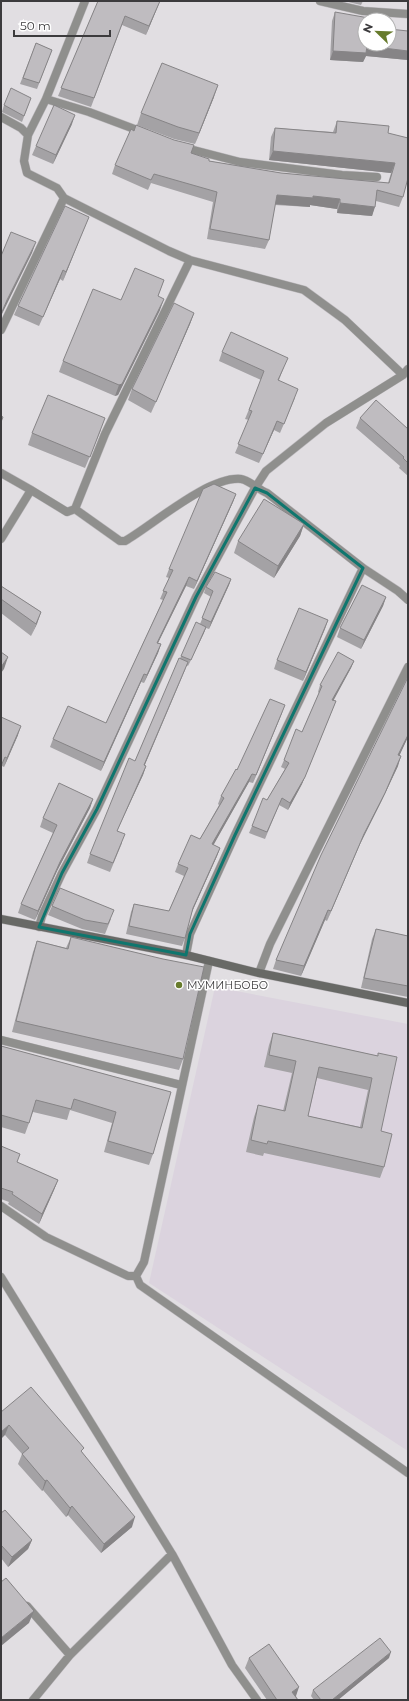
<svg xmlns="http://www.w3.org/2000/svg" width="409" height="1701" font-family="Montserrat,sans-serif">
<style>
.built{fill:#dbd3de}
.lines{fill:none;stroke-linecap:round;stroke-linejoin:round}
.street-casing{stroke:#bdbabe;stroke-width:9}
.secondary-casing{stroke:#bdbabe;stroke-width:9}
.street{stroke:#8f8f8d;stroke-width:8}
.secondary{stroke:#686966;stroke-width:8}
.wall{fill:#a4a2a5;fill-rule:evenodd}
.shaded-wall{fill:#868486}
.building{fill:#bfbcc0;stroke:#868486;fill-rule:evenodd}
.marked{fill:none;stroke:#0f766e;stroke-width:3;stroke-linejoin:round}
.poi-dot{fill:#677b2c;stroke:#fff;stroke-width:1.5}
.labels{text-anchor:middle;dominant-baseline:central;stroke-width:3;stroke-linejoin:round;paint-order:stroke}
.poi-label{font-size:11px;fill:#3c3b3d;stroke:#fff;text-anchor:start}
</style>
<rect width="100%" height="100%" fill="#e1dee2"/>
<!-- built -->
<path class="built" d="M215,987L408,1024V1451L149,1283Z"/>
<g class="lines">
<!-- street casing -->
<g class="street-casing">
<path id="street" d="M320,1L363,11L408,14
M46,99L85,1
M1,117L21,128L28,135L24,161L27,173L57,188L64,198L169,251L190,260L304,290L345,320L403,375
M28,135L46,99L89,112L145,133
M182,147L240,162L342,175L377,177
M1,330L64,198
M1,473L31,490
M75,509L120,541H125C153,525 208,476 241,479C249,480 259,490 267,493L363,568L398,591L408,600
M1,539L31,490L67,512L75,509L105,434L190,260
M39,927L42,916L62,873L97,809L196,597L255,488L266,471L326,423L403,375L408,369
M186,955L190,934L235,835L363,568
M259,973L270,944L408,667
M1,1040L181,1085
M1,1206L46,1237L128,1276H136L144,1262L209,961
M136,1276L140,1285L408,1473
M1,1277L172,1554L232,1665L257,1700
M27,1606L70,1655
M33,1700L70,1655L172,1554"/>
</g>
<!-- secondary casing -->
<g class="secondary-casing">
<path id="secondary" d="M1,919L186,955L259,973L408,1003"/>
</g>
<!-- street -->
<use href="#street" class="street"/>
<!-- secondary -->
<use href="#secondary" class="secondary"/>
</g>
<!-- wall -->
<path class="wall" d="M98,1H160L146,35L122,25L91,107L58,96Z
M344,1H363L361,5Z
M335,12L365,44L408,31V60L366,56L363,62L330,60L332,21Z
M36,43L52,50L37,89L20,84Z
M214,97L195,144L174,139L137,125L141,113Z
M31,98L22,122L2,112L4,105Z
M337,121L388,133L403,197L399,207L376,201L372,216L337,213V209L310,205V207L275,205L269,240L265,249L207,239L213,202L151,183L148,190L112,174L115,165L191,153L209,161L281,173L388,183L391,173L269,160L271,137L275,128L333,132Z
M72,124L53,164L32,155L36,146Z
M85,226L63,281L60,279L39,326L14,315L18,306Z
M164,280L158,296L160,310L118,395L115,396L59,372L63,361L121,300Z
M194,313L190,324L151,413L128,400L132,389Z
M222,352L284,367L279,380L295,398L280,433L274,430L259,463L235,453L249,420L245,419L261,380L219,361Z
M360,418L408,429V476L399,468L400,466L356,428Z
M101,430L85,468L28,445L32,433Z
M236,494L233,502L194,589L186,586L158,643L161,644L158,653L144,683L141,682L101,771L50,747L53,739L106,723L163,600L160,599L169,578L166,577L169,569Z
M304,524L300,536L274,578L234,553L238,541Z
M231,579L229,585L209,629L206,628L188,666L186,665L144,766H146L143,775L117,831L122,843L110,872L87,863L90,854L135,761L181,656L200,624L211,597L204,593L206,587Z
M1,586L41,612L31,636L1,613Z
M386,597L383,606L361,649L337,637L340,628Z
M328,620L303,681L274,669L277,660Z
M354,661L351,668L333,700L336,701L333,708L302,784L288,810L279,805L265,839L249,833L252,826L285,769L281,767L284,760L302,732L319,693L318,692L320,685Z
M408,677V737L399,756L398,766L381,802L360,844L327,921L325,920L301,976L273,969L276,960Z
M282,713L253,783L249,782L213,845L220,848L217,856L192,912L185,938L182,946L126,934L131,912L134,904L169,911L184,876L175,872L178,864L200,839L219,805L218,804L221,796L237,770Z
M1,717L18,735L4,767L2,766Z
M93,799L90,808L57,871L35,920L18,913L21,904L53,833L40,827L43,818Z
M52,906L111,919L105,934L82,929L48,915Z
M376,929L408,936V997L361,988L372,939Z
M71,937L183,1059L179,1070L12,1032L33,952L37,941L66,948Z
M273,1033L378,1056L381,1131L384,1167L380,1178L264,1153L263,1156L246,1152L254,1117L258,1105L283,1111L292,1073L264,1067L269,1045ZM317,1078L368,1090L360,1127L308,1116Z
M1,1046L171,1092L153,1154L149,1165L104,1152L112,1123L70,1110L67,1120L33,1112L25,1134L1,1127Z
M1,1146L17,1162L58,1180L54,1190L39,1224L8,1204L9,1202L1,1199Z
M1,1412L82,1452L132,1527L101,1553L68,1515L66,1517L43,1490L42,1491L18,1464L22,1454L5,1435Z
M1,1513L32,1540L28,1549L8,1567L1,1558Z
M249,1658L296,1696L298,1700H267L245,1668Z
M389,1658L338,1700H314L311,1696L313,1690Z"/>
<!-- shaded-wall -->
<path class="shaded-wall" d="M160,1L146,35L149,26Z
M367,46L408,51V60L366,56L363,62L330,60L333,51Z
M218,85L214,97L195,144L199,133Z
M75,115L72,124L53,164L56,155Z
M273,151L395,163L391,173L269,160Z
M277,195L313,196L340,199L337,209L310,205V207L273,204Z
M340,203L375,207L372,216L337,213Z
M89,217L85,226L63,281L66,272Z
M36,242L32,253L1,316V314L7,300Z
M63,270L60,279L39,326L43,317Z
M164,299L160,310L118,395L115,396L119,385Z
M194,313L190,324L151,413L156,402Z
M277,421L274,430L259,463L263,454Z
M236,494L233,502L194,589L197,581Z
M304,524L300,536L274,578L278,566Z
M189,577L186,586L154,651L157,643Z
M231,579L229,585L209,629L211,622Z
M386,597L383,606L361,649L364,640Z
M41,612L37,624L31,636Z
M328,620L325,629L303,681L306,672Z
M206,627L204,633L188,666L191,660Z
M161,644L158,653L144,683L147,675Z
M8,657L4,669L1,673V667Z
M354,661L351,668L330,707L332,700Z
M188,662L185,670L141,774L144,765Z
M144,674L141,682L101,771L104,762Z
M336,701L302,784L288,810L290,803Z
M285,705L282,713L253,783L256,775Z
M21,726L18,735L4,767L7,758Z
M408,735V737L395,765L398,755Z
M401,756L398,766L381,802L360,844L327,921L331,911L364,834Z
M146,766L143,775L113,839L117,831Z
M252,774L249,782L209,853L212,844Z
M93,799L90,808L57,871L35,920L38,911L60,862Z
M220,848L217,856L190,916L193,908Z
M328,910L325,920L301,976L304,966Z
M58,1180L54,1190L39,1224L42,1214Z
M9,1425L5,1435L1,1439V1432Z
M47,1480L43,1490L42,1491L45,1481Z
M72,1506L68,1515L66,1517L70,1508Z
M135,1517L132,1527L101,1553L104,1544Z
M32,1540L28,1549L8,1567L12,1557Z
M34,1611L29,1623L1,1646V1638Z
M391,1652L389,1658L338,1700H332Z
M299,1687L296,1696L290,1700L292,1692Z"/>
<!-- building -->
<path class="building" d="M98,1H160L149,26L125,16L94,98L61,88Z
M335,12L369,18L368,20H365V44H389V29L408,31V51L367,46L366,53L333,51Z
M36,43L52,50L39,83L23,78Z
M162,63L218,85L199,133L178,127L141,113Z
M11,88L31,98L24,116L4,105Z
M54,105L75,115L56,155L36,146Z
M337,121L389,126L388,133L408,138V178L403,197L377,190L375,207L340,203V199L313,196V198L277,195L269,240L210,229L217,192L154,174L151,180L115,165L131,129L134,131L136,125L174,140L194,145L191,153L209,159V161L281,173L389,183L395,163L273,151L275,128L336,133Z
M65,206L89,217L66,272L63,270L43,317L18,306Z
M11,232L36,242L7,300L1,314V256Z
M135,268L164,280L158,296L164,299L122,384L119,385L63,361L93,289L121,300Z
M174,303L194,313L156,402L132,389Z
M231,332L288,358L278,380L298,389L284,424L277,421L263,454L238,444L252,411L249,410L264,371L222,352Z
M48,395L105,418L90,457L32,433Z
M376,400L408,429V463L403,458L404,457L360,418Z
M1,416L3,417L1,422Z
M214,484L236,494L197,581L189,577L157,643L161,644L147,675L144,674L104,762L53,739L68,706L106,723L167,592L163,591L173,570L169,569L203,489Z
M264,499L304,524L278,566L238,541Z
M215,572L231,579L211,622L202,618L213,591L206,587Z
M362,585L386,597L364,640L340,628Z
M1,586L41,612L36,624L1,599Z
M299,608L328,620L306,672L277,660Z
M196,622L206,627L191,660L181,656Z
M1,652L8,657L1,667Z
M338,652L354,661L332,700L336,701L305,777L290,803L282,798L267,832L252,826L263,798L267,800L289,763L284,760L296,729L302,732L322,686L320,685Z
M179,658L188,662L144,765L146,766L117,831L125,834L113,863L90,854L129,758L135,761Z
M408,677V735L398,755L401,756L385,793L364,834L331,911L328,910L304,966L276,960L321,855Z
M270,699L285,705L256,775L252,774L212,844L220,848L193,908L185,938L129,926L134,904L169,911L188,868L178,864L191,835L200,839L224,798L221,796L236,769L237,770Z
M1,717L21,726L7,758L5,757L1,766Z
M59,783L93,799L60,862L38,911L21,904L57,825L43,818Z
M60,888L114,910L108,924L85,920L52,906Z
M376,929L408,936V986L364,978Z
M71,937L163,959L204,967L183,1059L16,1021L37,941L68,949Z
M273,1033L378,1056V1053L397,1057L381,1131L392,1134L384,1167L268,1141L267,1144L251,1140L258,1105L285,1111L296,1061L269,1055ZM319,1067L372,1078L362,1128L308,1116Z
M1,1046L171,1092L153,1154L108,1141L116,1112L74,1099L71,1109L36,1100L29,1123L1,1115Z
M1,1146L20,1154L17,1162L58,1180L42,1214L12,1194L13,1192L1,1188Z
M31,1387L84,1448L81,1451L135,1517L104,1544L72,1506L70,1508L47,1480L45,1481L22,1454L29,1448L9,1425L1,1432V1412Z
M5,1510L32,1540L12,1557L1,1545V1513Z
M6,1578L34,1611L1,1638V1582Z
M380,1638L391,1652L332,1700H321L313,1690Z
M269,1644L299,1687L292,1692L298,1700H277L249,1658Z"/>
<!-- marked area -->
<path class="marked" d="M255,488L267,493L363,568L235,835L190,934L186,955L39,927L62,873L97,809L196,597Z"/>
<!-- markers -->
<circle class="poi-dot" cx="179" cy="985" r="4"/>
<g class="labels">
<!-- poi labels -->
<g class="poi-label">
<text x="187" y="985">МУМИНБОБО</text>
</g>
</g>
<!-- border -->
<rect width="409" height="1701" fill="none" stroke="#3c3b3d" stroke-width="4"/>
<!-- north arrow -->
<g transform="translate(377 32) rotate(293)"><circle r="19" fill="#ffffff" stroke="#b1b1b1"/>
<path d="M0-3L7 15L0 10L-7 15Z" fill="#677b2c"/>
<text y="-6" font-size="11" font-weight="bold" text-anchor="middle" fill="#3c3b3d">N</text>
</g>
<!-- scale -->
<path d="M14 30v6h96v-6" fill="none" stroke="#3c3b3d" stroke-width="2"/>
<text x="20" y="30" font-size="12" fill="#3c3b3d" stroke="#ffffff" stroke-width="3" paint-order="stroke">50 m</text>
</svg>
